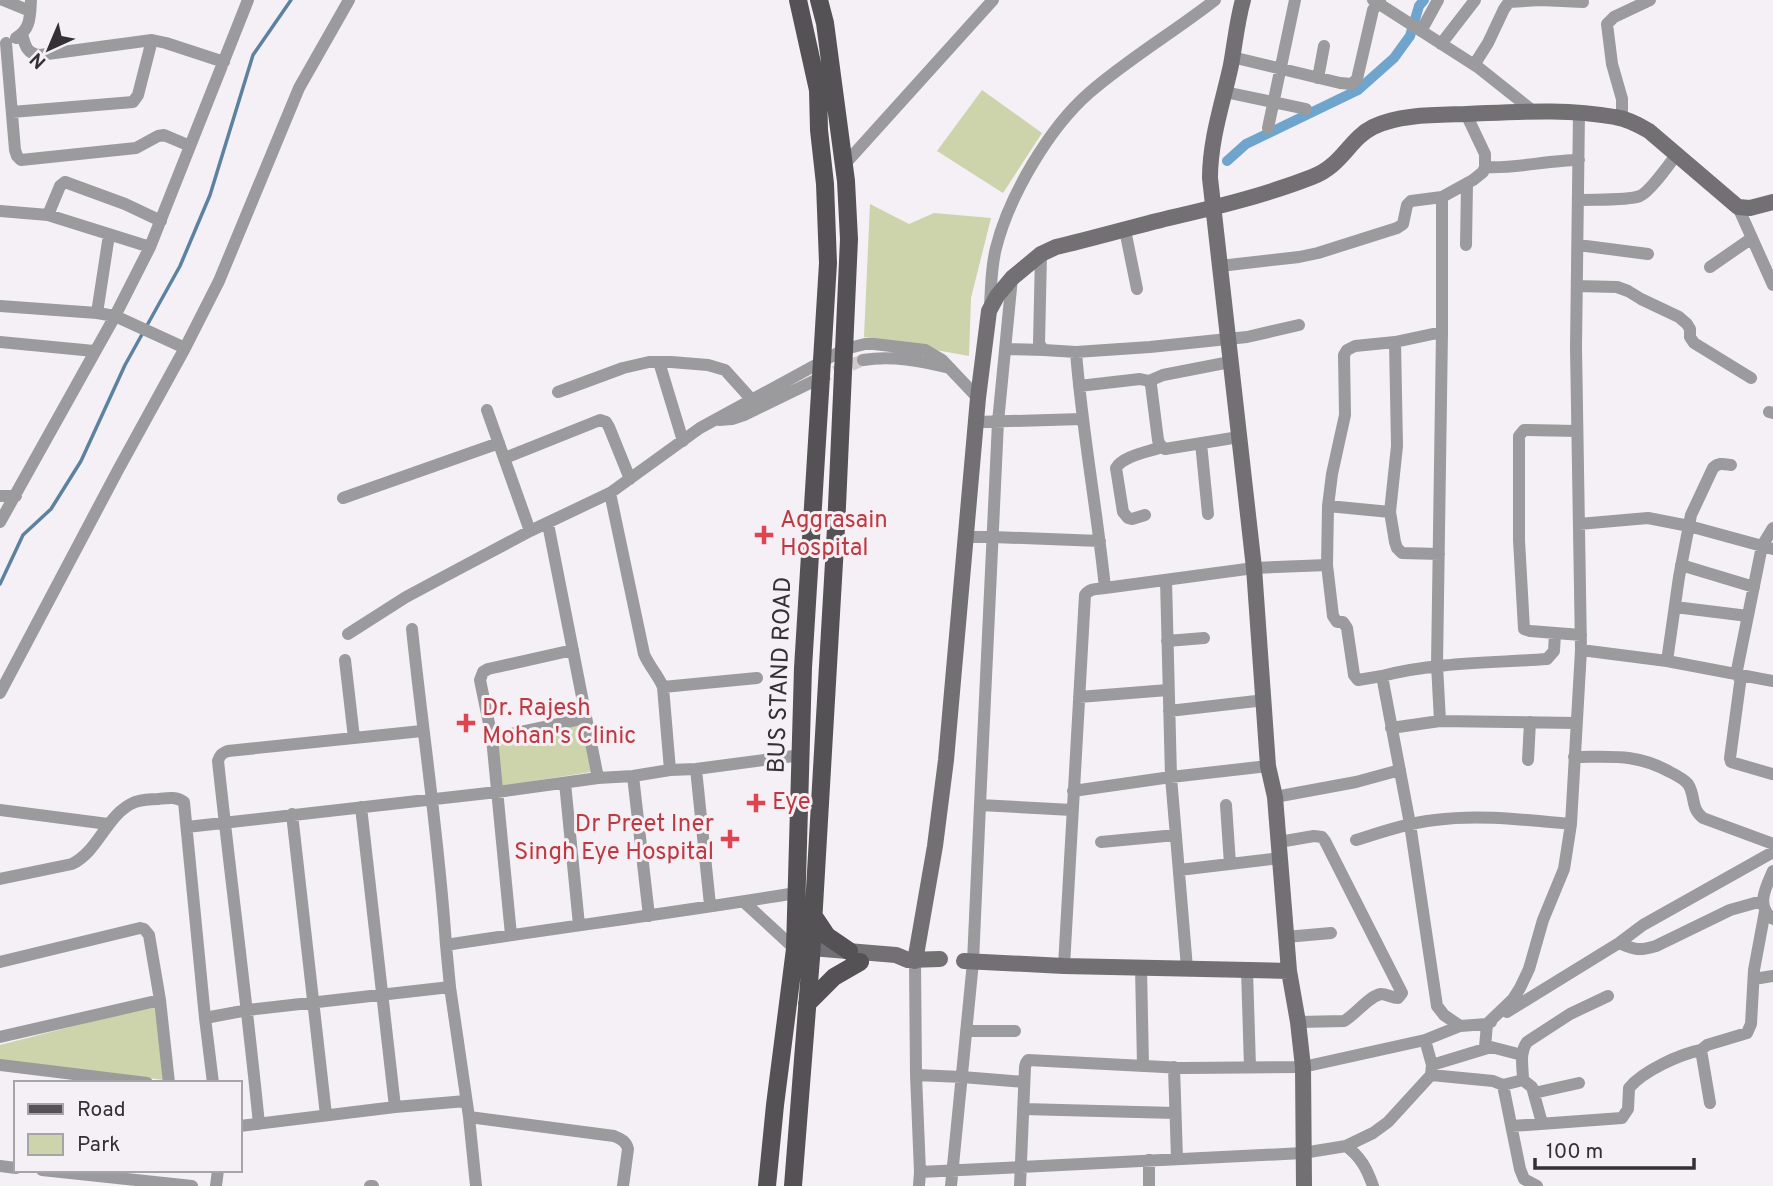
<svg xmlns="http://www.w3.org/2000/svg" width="1773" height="1186" font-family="Overpass,sans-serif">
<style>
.green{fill:#cdd3ab}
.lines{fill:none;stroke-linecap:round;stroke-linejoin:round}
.stream{stroke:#5d829f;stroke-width:3.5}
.canal{stroke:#6fa5cd;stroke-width:10}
.street-tunnel{stroke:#cecace;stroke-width:12;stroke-dasharray:12 6;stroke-linecap:butt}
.street{stroke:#9b9a9c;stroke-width:12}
.secondary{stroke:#727073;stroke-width:16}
.primary{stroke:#555256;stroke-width:18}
.health-dot{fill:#e0444e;stroke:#f5f0f5;stroke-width:2.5}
.labels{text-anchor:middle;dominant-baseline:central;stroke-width:6;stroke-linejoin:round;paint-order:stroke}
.health-label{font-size:24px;fill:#be3a42;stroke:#f5f0f5;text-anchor:start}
.street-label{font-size:24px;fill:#333133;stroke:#f5f0f5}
</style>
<rect width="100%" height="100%" fill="#f5f0f5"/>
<!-- green -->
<path class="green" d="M982,90L1042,133L1003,193L937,151Z
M870,204L909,224L934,213L991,218L971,298L969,356L864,337Z
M581,721L591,772L502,786L496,740Z
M156,1005L164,1080L0,1060V1045Z"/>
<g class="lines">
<!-- stream -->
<path class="stream" d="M0,584L23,535L51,509L81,461L125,365L180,266L210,195L253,55L291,0"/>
<!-- canal -->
<path class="canal" d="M1227,161L1246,144L1358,90L1394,58L1410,36L1419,6L1424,0"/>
<!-- street-tunnel -->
<path class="street-tunnel" d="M818,379L863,360"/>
<!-- street -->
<path class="street" d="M3,0L30,11
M1373,0L1479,68L1533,111
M1421,31L1438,0
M22,34C25,46 27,54 40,55L152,40L166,43L224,62
M16,38C31,29 30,16 31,0
M6,43L15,150L17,156L21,160L136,148L158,136L164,135L190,146
M1441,44L1475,0
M1232,57L1340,83L1352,84L1357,79L1373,10L1380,0
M1474,65L1488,43L1504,9L1509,2L1540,0L1583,2
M1318,78L1324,46
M1225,92L1306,109
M12,112L133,102L138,95L152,40
M1618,117L1622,111V99L1612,64L1607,24L1614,17L1650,0
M1268,128L1295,0
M844,165L993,0
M1485,167C1516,169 1548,160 1579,160
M1578,200C1594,199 1626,201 1640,196C1650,192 1670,163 1677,154
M1738,207L1773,285
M0,211L48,215L150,247
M48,215L60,186L65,182L125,204L161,221
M1125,230L1137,289
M1466,245L1467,183
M1578,245L1648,254
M1041,254L1039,344L1044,350L1076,352L1150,347L1247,337L1299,325
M1220,266L1299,257L1318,253L1397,228L1403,224L1407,205L1411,201L1442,197L1473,180L1483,172L1485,167V154L1466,114
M1710,267L1752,238
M1577,286L1617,287L1628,291L1641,299L1679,317L1687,324L1690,329V337L1694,343L1751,378
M0,306L97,313L115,316L185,348
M990,307C991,288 991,267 996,248C1009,196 1049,128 1089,93C1128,59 1174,32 1215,0
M97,313L109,235
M1442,332L1395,342L1355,346L1347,350L1344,355L1345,415L1332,474L1328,506L1327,565L1333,616L1337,622H1343L1347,628L1354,675L1358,680L1382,676L1410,824L1437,1006L1444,1015L1460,1026
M0,342L94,351
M1395,342L1397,446L1390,512L1395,542L1397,548L1402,553L1439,554
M1005,349L1044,350
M1076,352C1082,431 1097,509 1105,588L1254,568L1327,565
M863,360C892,355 921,361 950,368
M659,362L683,441
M1149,381L1163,375L1230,362
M1079,386L1140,379L1149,381L1151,385L1158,440L1160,445L1165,449L1239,437
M558,392L623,368L649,362H671L708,365L725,370L752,400
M487,410L530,531
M1769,412L1773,413
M719,420L732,419L744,415L818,379
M977,422L1082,419
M1577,431L1528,430H1524L1519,436V540L1524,629L1530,631L1581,635
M1201,443L1208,514
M505,458L600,420L606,422L609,427L630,479
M610,493L644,654C649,666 658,675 663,687L670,770
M0,496H16
M343,498L499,443
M1328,506L1390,512
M1145,515L1132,519L1128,518L1123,512L1116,468C1123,456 1148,452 1162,447
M0,522L115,316L150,247L248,0
M548,524L598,778
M1579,524L1648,518L1689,526L1773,549
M966,537H993L1100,541
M1681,565L1754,587
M1166,580L1171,777L1187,968
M1675,607L1748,616
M412,629C423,735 439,839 446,945
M348,634L406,597L449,574L530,531L610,493L700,428L845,349L865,344H874L925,350L942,360L978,398
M1167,641L1204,638
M1581,650L1667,661L1773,681
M345,660L354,738
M1667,661L1679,577L1691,515L1713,468C1719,462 1724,464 1731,465
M1736,675L1762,546L1773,528
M1382,676C1436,662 1492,663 1547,659L1554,651L1555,633
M1741,676L1730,758L1731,762L1772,774
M663,687L757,678
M0,693L118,470L185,348L219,281L299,88L349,0
M1079,697L1168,690
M1169,711L1265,700
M1440,721L1437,665L1442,332V197
M1391,728L1440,721L1577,723
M492,738L586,718
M1574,757C1611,757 1636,753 1670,772C1676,775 1684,779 1688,784C1696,796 1690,808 1703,818L1773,844
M1528,760L1530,722
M696,769L710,905
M633,776L649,916
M565,783L579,925
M1073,791L1171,777L1268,766
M1275,797L1356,782L1400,770
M980,805L998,422L1012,278
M1226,805L1230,864
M361,807L395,1107
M0,810L108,824
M292,814L326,1115
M187,827L497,792L598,778L633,776L670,770L696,769L801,755
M1356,840C1382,832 1408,823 1435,820C1480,814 1525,820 1571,824
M1101,842L1176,835
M1279,842L1314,836L1322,837L1325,841L1402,993L1398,998C1392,998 1387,994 1381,994C1369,996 1355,1015 1344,1021L1298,1022
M1179,870L1280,858
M1773,871C1766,887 1755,906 1773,919
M0,879L72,864C100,850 106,814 135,802C142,800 150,799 158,799C167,798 176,796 184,802L205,1018L213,1083
M744,902L795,949
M511,935L492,738L480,680L483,672L488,669L573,650
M1286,937L1331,933
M1619,943C1635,950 1639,951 1656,946L1730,910L1762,901
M915,961L916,1075L920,1172L919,1186
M0,962L140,928L144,929L149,935L160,1000L169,1083
M1064,966L1085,595C1090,588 1097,589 1105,588
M1141,967L1143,1065
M1247,970L1250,1067
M1754,979L1773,976
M450,987L469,1117L476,1186
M1507,1012L1619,943L1643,925L1773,852
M205,1018L248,1010L450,987L446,945C563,927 680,912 796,893
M966,1031H1015
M0,1037L160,1000
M1425,1040L1432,1065L1431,1075L1493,1081L1503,1085L1520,1169L1524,1179L1537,1186
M1485,1047L1487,1024L1513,999L1520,988L1529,969L1543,920L1564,869L1571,824L1581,650L1576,347L1579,112
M0,1065L147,1083
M1432,1065L1491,1047L1522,1055
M1174,1067L1177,1159
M916,1075L962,1077L1024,1082
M1523,1080L1532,1087L1542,1123
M1503,1085L1523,1080C1523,1067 1519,1053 1527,1042L1570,1014L1608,996
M1534,1093L1579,1083
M1710,1103L1701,1050L1707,1045L1747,1033L1751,1024L1754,970L1765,911
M1023,1109L1175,1113
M469,1117L614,1136C621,1139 626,1141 628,1149L623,1186
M259,1124C247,1003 231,882 218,761C220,755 222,753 228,751L422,731
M240,1126L395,1107L466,1101
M1512,1126L1622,1118L1628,1109L1629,1088C1643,1071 1680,1054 1701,1050
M1346,1146L1373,1133L1388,1122L1431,1075
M0,1166L16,1168
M42,1170L192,1186
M920,1172L1303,1153L1346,1146C1361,1157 1367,1169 1373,1186
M216,1186L218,1170
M370,1186H373
M951,1186L973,962L980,805L1072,810
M1020,1186L1025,1067L1026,1063L1028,1060L1183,1068L1303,1067L1425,1040L1460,1026L1487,1024L1491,1022
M1149,1186V1160"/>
<!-- secondary -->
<path class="secondary" d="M1243,0C1237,21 1235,43 1231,65C1223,102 1210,139 1210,178L1254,568L1268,766L1275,797L1289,971L1298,1022L1303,1067L1304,1186
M800,942L811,948L896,955L908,960L940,959
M915,961L935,846L946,760L978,398L989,311L997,296L1012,278L1041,254L1056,247C1094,238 1132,227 1169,218C1217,207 1266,195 1312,177C1342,166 1349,139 1373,127C1399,114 1438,115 1467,114C1517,112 1566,108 1615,117C1628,119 1639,125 1649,131L1738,207L1750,208L1773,202
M964,961L1064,966L1289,971"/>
<!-- primary -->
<path class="primary" d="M813,915L827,936L849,951
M807,1004L834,977L860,962
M767,1186L775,1105L795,949L803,668L828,263L825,184L819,130L818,90L798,0
M793,1186L811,958L836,528L849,239L846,181L825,23L819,0"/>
</g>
<!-- markers -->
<g class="health-dot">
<path d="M760.5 524.5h7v7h7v7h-7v7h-7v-7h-7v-7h7z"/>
<path d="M462.5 712.5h7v7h7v7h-7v7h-7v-7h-7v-7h7z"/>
<path d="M752.5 792.5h7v7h7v7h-7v7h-7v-7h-7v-7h7z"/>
<path d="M726.5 828.5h7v7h7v7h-7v7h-7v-7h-7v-7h7z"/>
</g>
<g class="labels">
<!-- health labels -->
<g class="health-label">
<text x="780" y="521">Aggrasain<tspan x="780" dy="28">Hospital</tspan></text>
<text x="482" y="709">Dr. Rajesh<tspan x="482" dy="28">Mohan's Clinic</tspan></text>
<text x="772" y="803">Eye</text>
<text x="714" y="825" text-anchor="end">Dr Preet Iner<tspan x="714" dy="28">Singh Eye Hospital</tspan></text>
</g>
<!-- street labels -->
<g class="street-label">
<text transform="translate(781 675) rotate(-88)">BUS STAND ROAD</text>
</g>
</g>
<!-- legend -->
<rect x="14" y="1081" width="228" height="91" fill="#f5f0f5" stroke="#a7a4a7" stroke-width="2"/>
<rect x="28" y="1104" width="35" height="10" fill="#555256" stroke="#a7a4a7" stroke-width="2"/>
<text x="77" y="1116" font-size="21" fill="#333133">Road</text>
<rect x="28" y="1134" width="35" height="21" fill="#cdd3ab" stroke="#a7a4a7" stroke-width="2"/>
<text x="77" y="1151" font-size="21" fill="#333133">Park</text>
<!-- north arrow -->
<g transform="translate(49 49) rotate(224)" stroke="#f5f0f5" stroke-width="5" paint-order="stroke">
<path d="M0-5L12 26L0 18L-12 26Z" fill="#333133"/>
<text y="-10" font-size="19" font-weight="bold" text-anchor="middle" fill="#333133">N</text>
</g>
<!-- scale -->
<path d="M1535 1158v10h159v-10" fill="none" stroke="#333133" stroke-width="3.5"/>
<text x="1546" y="1158" font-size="21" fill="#333133" stroke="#f5f0f5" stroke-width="5" paint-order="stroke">100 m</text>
</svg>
